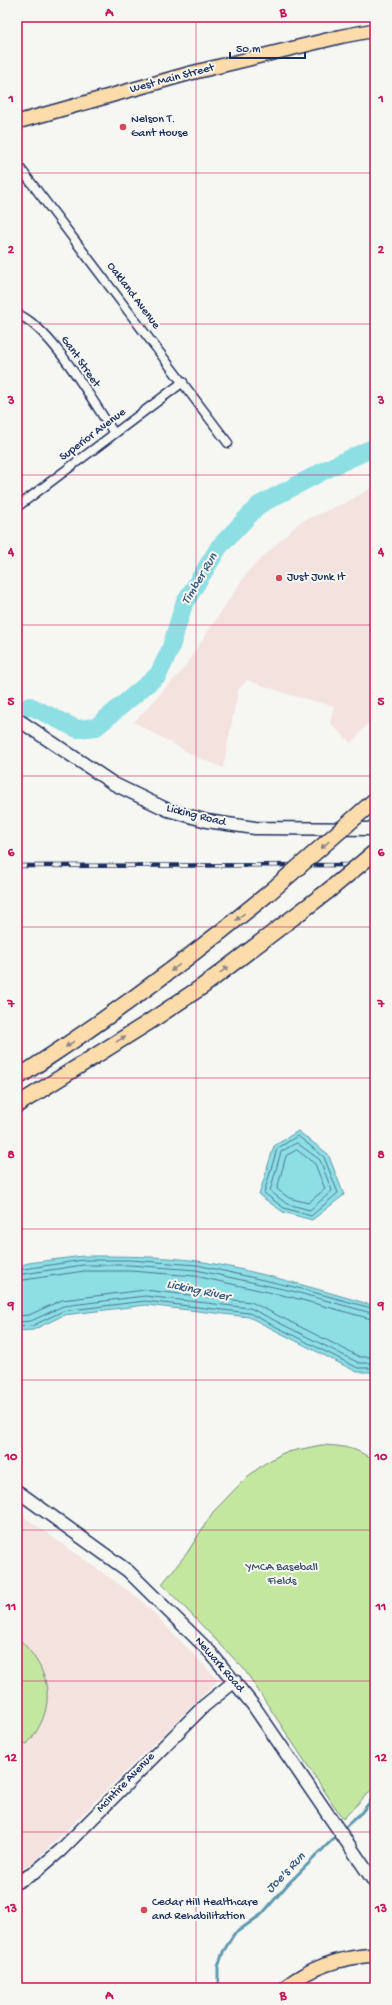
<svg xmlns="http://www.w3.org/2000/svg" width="392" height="2005" font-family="'Gochi Hand',sans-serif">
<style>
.built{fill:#f4e2de}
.green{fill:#c4e7a0;stroke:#708b7f}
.water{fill:#8ddfe4;stroke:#5f99ae}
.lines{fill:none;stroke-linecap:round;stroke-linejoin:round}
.shore{stroke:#497594;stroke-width:1}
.stream{stroke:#5f99ae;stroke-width:3}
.river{stroke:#8ddfe4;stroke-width:18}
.street-casing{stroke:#1b2f5e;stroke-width:11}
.secondary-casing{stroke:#1b2f5e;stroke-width:15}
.primary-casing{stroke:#1b2f5e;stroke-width:16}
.highway-casing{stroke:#1b2f5e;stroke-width:18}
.street{stroke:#f6f6f2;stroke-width:8}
.secondary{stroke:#f6f6f2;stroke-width:12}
.primary{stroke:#fddcac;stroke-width:13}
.highway{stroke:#fddcac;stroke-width:15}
.rail-casing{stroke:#1b2f5e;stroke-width:4.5}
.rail{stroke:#f6f6f2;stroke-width:3;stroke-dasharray:9;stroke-linecap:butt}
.highway-bridge-casing{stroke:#1b2f5e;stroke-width:18;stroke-linecap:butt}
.highway-bridge{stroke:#fddcac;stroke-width:15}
.oneway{fill:#8c8685}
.grid{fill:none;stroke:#c2185b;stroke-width:1;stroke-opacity:0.55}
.poi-dot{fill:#d1495b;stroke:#f6f6f2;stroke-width:1.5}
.labels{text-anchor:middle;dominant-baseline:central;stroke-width:4;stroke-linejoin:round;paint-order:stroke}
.street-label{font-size:12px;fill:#1b2f5e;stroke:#f6f6f2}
.poi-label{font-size:12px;fill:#1b2f5e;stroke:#f6f6f2;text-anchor:start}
.park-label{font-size:12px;fill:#3d546b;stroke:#f6f6f2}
.water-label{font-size:13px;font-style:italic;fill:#385b80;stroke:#f6f6f2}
.neatline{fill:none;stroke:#c2185b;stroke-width:1.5}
.grid-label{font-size:13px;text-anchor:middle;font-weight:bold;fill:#c2185b}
</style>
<rect width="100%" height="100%" fill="#f6f6f2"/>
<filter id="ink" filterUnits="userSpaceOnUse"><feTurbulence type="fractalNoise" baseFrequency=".025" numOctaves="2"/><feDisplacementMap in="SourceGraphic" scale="8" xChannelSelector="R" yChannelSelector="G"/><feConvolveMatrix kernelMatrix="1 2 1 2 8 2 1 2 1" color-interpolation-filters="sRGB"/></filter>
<g filter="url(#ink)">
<!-- built -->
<path class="built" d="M375,486V715L351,743L330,723L334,706L290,695L247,680L238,690L223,768L193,755L134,722L181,672L249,570L300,522L347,502Z
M17,1512L140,1599L218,1680L30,1866L17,1869Z"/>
<!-- green -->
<path class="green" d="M321,1445C342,1446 359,1447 375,1463V1786L343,1819L244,1669L162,1584L187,1553L213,1512L247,1477L264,1464L283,1453Z
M17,1637C51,1669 59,1707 27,1744L17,1743Z"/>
<!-- water -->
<path class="water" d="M298,1131L328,1154L344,1195L312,1220L283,1212L259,1195L274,1146Z
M83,1256C121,1256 160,1256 198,1261C258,1271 317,1289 375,1306V1372H357L249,1317L146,1305L64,1315L33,1330L17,1331V1267L28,1263Z"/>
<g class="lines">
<!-- shore -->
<path class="shore" d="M298,1136L324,1157L338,1193L311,1216L284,1208L264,1193L277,1149Z
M297,1143L320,1160L332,1191L310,1210L287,1204L270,1191L281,1152Z
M297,1150L315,1164L325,1189L308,1203L289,1198L277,1189L286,1156Z
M17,1270L83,1260H130L197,1265L294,1287L375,1309
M17,1275L83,1265H130L196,1270L292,1291L375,1314
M17,1281L84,1271H130L195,1276L291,1297L375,1320
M17,1316L29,1315L62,1300L145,1290L251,1302L360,1357H375
M17,1322L31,1321L63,1306L145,1296L250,1308L359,1363H375
M17,1327L32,1326L63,1311L145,1301L249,1313L358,1368H375"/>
<!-- stream -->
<path class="stream" d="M343,1829L361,1813L375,1796
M224,1988L218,1983V1967L223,1952L234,1934L262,1914L288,1884L339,1833"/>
<!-- river -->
<path class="river" d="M17,712L30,706L77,729L96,727L158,675L170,650L184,604L219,547L259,505L331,467L375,447"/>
<!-- street casing -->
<g class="street-casing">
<path id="street" d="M17,164L228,443
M17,314C51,327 93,402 114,433
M17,507L183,382"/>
</g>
<!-- secondary casing -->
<g class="secondary-casing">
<path id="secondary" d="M17,719L114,784L168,810L207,821L255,828L375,829
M17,1491L128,1571L210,1652L253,1705L375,1883
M17,1882L34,1873L61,1850L204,1706L235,1681"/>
</g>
<!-- primary casing -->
<g class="primary-casing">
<path id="primary" d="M17,122L191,73L343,36L375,30
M284,1988C310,1967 342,1957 375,1955"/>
</g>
<!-- highway casing -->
<g class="highway-casing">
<path id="highway" d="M17,1078C105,1021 189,959 270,892
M17,1105L146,1024L203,986L328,891"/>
</g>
<!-- street -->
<use href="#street" class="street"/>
<!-- secondary -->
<use href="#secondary" class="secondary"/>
<!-- primary -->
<use href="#primary" class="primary"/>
<!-- highway -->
<use href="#highway" class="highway"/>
<!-- rail casing -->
<g class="rail-casing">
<path id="rail" d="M17,866L375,865"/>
</g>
<!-- rail -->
<use href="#rail" class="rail"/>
<!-- highway-bridge casing -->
<g class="highway-bridge-casing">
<path id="highway-bridge" d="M328,891L375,852
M270,892L375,800"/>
</g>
<!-- highway-bridge -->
<use href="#highway-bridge" class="highway-bridge"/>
</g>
<!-- one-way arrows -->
<defs><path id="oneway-solid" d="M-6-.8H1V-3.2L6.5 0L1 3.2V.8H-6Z"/></defs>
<g class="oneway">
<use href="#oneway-solid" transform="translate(325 845) rotate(138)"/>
<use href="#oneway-solid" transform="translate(240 917) rotate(141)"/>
<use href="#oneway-solid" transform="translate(175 968) rotate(143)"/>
<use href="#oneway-solid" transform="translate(224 970) rotate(-36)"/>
<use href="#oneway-solid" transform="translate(121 1039) rotate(-32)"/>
<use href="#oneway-solid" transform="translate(70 1044) rotate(145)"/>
</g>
</g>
<!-- grid -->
<path class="grid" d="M196,17V1988M17,173H375M17,324H375M17,475H375M17,625H375M17,776H375M17,927H375M17,1078H375M17,1229H375M17,1380H375M17,1530H375M17,1681H375M17,1832H375"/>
<!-- markers -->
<g class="poi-dot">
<circle cx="123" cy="127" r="4"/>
<circle cx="279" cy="578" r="4"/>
<circle cx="144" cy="1910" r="4"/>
</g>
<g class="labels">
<!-- street labels -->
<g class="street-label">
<text transform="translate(172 79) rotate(-15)">West Main Street</text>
<text transform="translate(133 296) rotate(53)">Oakland Avenue</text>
<text transform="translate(80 362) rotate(55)">Gant Street</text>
<text transform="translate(93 435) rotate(-37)">Superior Avenue</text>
<text transform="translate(196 816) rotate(14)">Licking Road</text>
<text transform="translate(219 1665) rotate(49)">Newark Road</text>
<text transform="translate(126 1783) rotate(-46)">McIntire Avenue</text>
</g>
<!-- poi labels -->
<g class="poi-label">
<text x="131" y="120">Nelson T.<tspan x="131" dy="14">Gant House</tspan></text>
<text x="287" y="578">Just Junk It</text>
<text x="152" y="1903">Cedar Hill Healthcare<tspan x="152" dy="14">and Rehabilitation</tspan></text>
</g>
<!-- park labels -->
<g class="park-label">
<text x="282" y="1568">YMCA Baseball<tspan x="282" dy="14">Fields</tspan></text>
</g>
<!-- water labels -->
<g class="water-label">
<text transform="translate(200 579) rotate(-59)">Timber Run</text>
<text transform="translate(198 1291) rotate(12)">Licking River</text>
<text transform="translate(286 1873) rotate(-46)">Joe's Run</text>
</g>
</g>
<!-- margin -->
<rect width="392" height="2005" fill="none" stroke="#f6f6f2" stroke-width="44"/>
<!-- scale -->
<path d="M230 52v6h75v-6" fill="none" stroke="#1b2f5e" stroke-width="2"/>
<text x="236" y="52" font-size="12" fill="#1b2f5e" stroke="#f6f6f2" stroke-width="3" paint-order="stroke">50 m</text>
<rect x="22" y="22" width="348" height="1961" class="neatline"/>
<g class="grid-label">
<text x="109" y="16">A</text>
<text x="283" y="16">B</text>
<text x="11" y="102">1</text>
<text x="381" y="102">1</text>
<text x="11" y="253">2</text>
<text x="381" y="253">2</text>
<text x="11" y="404">3</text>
<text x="381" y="404">3</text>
<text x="11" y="555">4</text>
<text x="381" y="555">4</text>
<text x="11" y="705">5</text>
<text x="381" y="705">5</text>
<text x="11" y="856">6</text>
<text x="381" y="856">6</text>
<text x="11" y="1007">7</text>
<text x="381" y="1007">7</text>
<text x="11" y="1158">8</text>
<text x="381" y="1158">8</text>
<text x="11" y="1309">9</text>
<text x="381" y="1309">9</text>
<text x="11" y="1460">10</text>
<text x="381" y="1460">10</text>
<text x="11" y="1610">11</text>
<text x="381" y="1610">11</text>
<text x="11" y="1761">12</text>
<text x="381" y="1761">12</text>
<text x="11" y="1912">13</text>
<text x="381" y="1912">13</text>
<text x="109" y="1999">A</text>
<text x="283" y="1999">B</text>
</g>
</svg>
